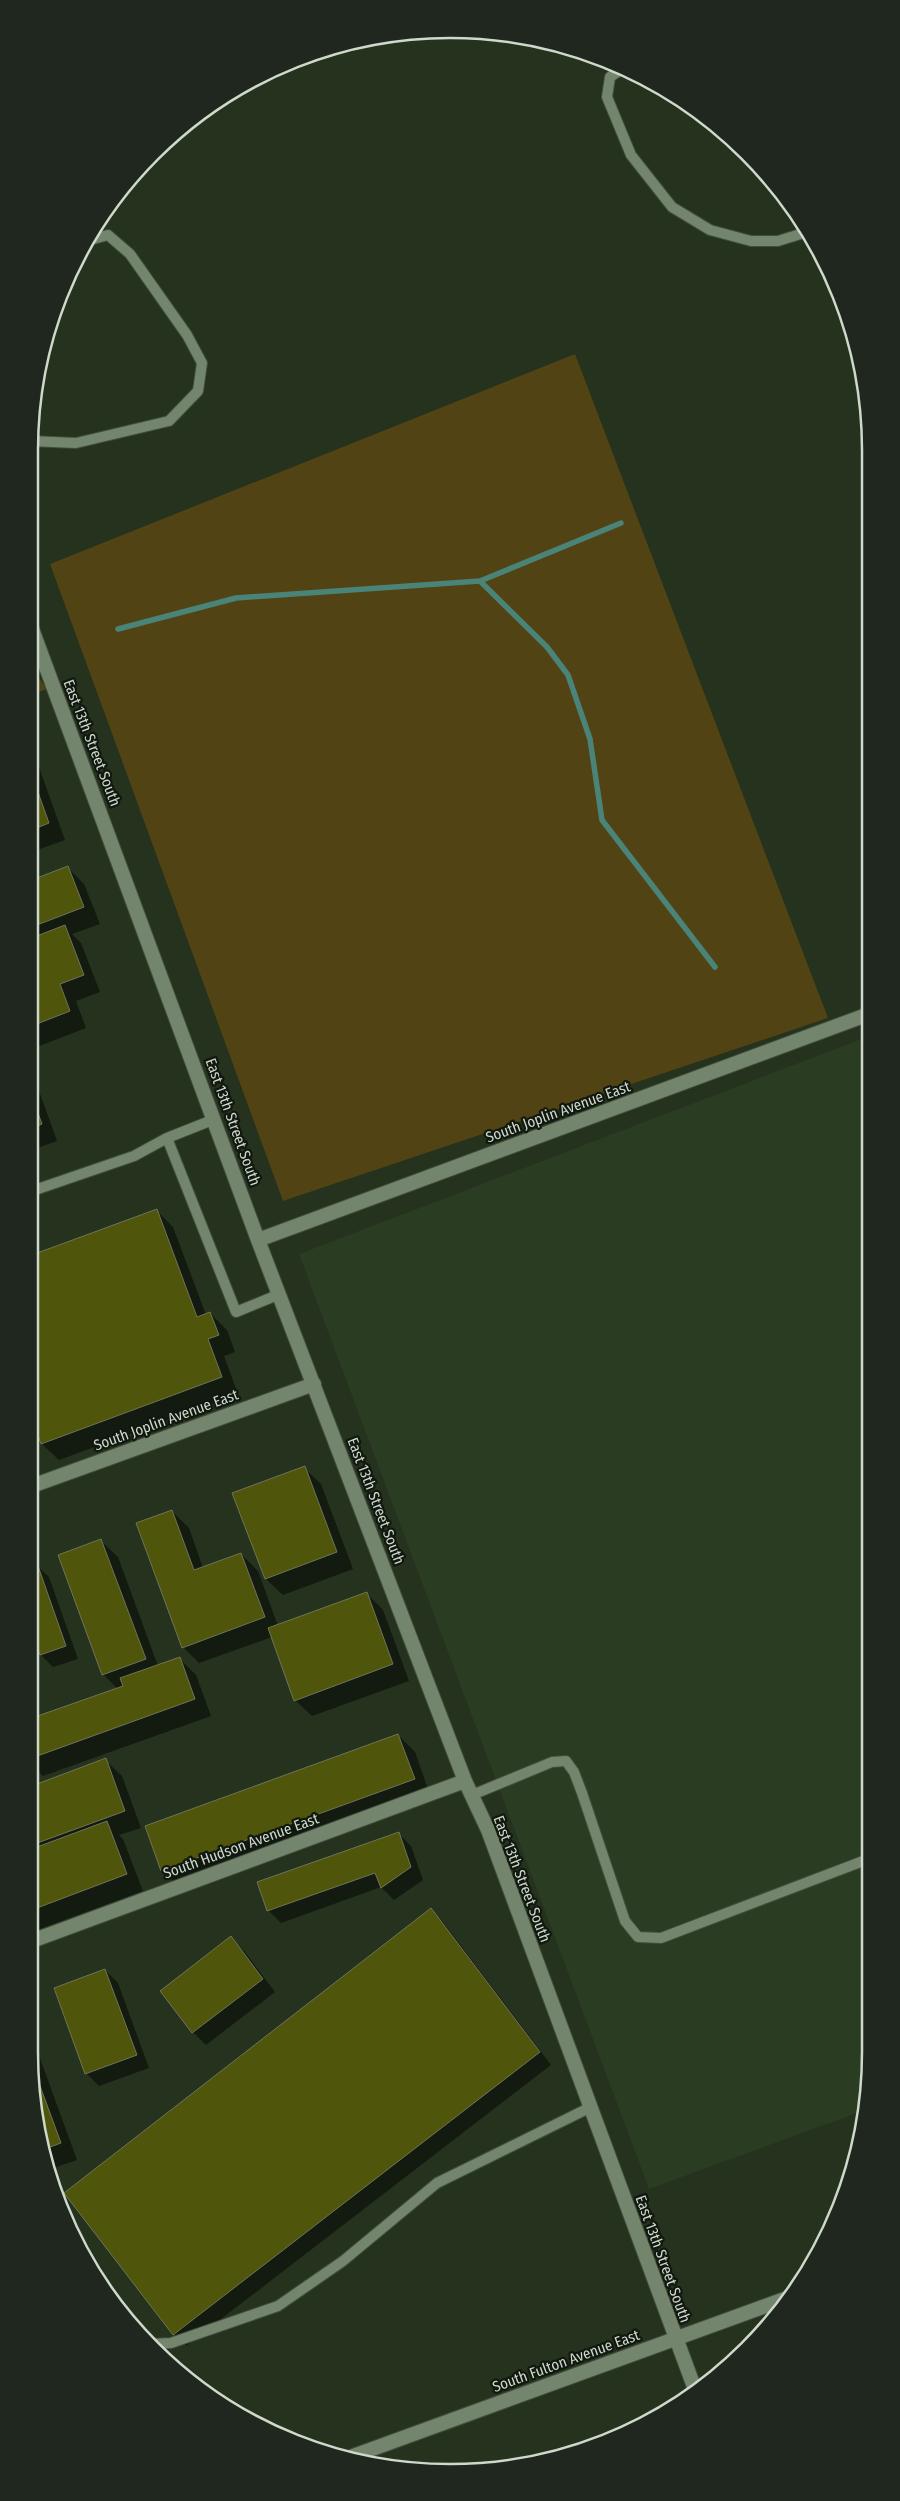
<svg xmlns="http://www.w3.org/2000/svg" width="900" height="2501" font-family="'Fira Sans Condensed',sans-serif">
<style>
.built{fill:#2a3c22}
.green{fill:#514314}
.shadow{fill:#0007}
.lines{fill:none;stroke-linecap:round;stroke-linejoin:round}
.stream{stroke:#4a8478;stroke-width:5.5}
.building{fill:#4f550a;stroke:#707459}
.service-casing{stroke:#424f3e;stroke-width:12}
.minor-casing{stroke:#424f3e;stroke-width:16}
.service{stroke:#74856e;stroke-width:10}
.minor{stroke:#74856e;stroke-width:14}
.labels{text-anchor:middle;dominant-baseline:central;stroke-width:4.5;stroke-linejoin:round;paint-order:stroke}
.street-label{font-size:15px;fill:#ced8cb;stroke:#11180f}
.rim{fill:none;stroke:#ced8cb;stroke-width:2.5}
</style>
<rect width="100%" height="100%" fill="#24321e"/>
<!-- built -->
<path class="built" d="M869,1036L871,2051L863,2111L649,2189L299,1254Z"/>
<!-- green -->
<path class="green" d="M575,354L828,1018L283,1201L50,564Z
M29,664L47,689L29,695Z"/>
<!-- shadow -->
<path class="shadow" d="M29,750L35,756L65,840L29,853Z
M67,867L84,884L100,924L72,934L81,943L100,992L76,1001L86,1028L29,1050V882Z
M29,1069L33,1074L57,1141L29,1151Z
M157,1211L173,1227L206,1315L210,1313L227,1330L235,1352L224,1356L238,1394L59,1460L42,1444L29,1407V1390L39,1386L29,1359V1342L32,1341L29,1333V1258Z
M304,1468L321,1484L353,1569L283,1595L266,1579L234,1494Z
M172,1511L189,1528L203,1568L241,1554L258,1571L278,1626L367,1594L383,1610L409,1681L312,1716L295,1700L272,1637L199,1663L183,1647Z
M101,1541L118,1557L158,1666L180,1659L196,1675L211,1716L43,1776L29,1762V1721L118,1689L103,1674Z
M36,1565L49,1577L78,1659L53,1667L41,1655L29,1621V1567Z
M398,1735L415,1752L430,1795L179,1887L162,1870Z
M105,1760L122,1776L141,1828L119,1835L123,1839L143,1891L29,1933V1788Z
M398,1833L411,1846L423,1880L394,1900L381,1887L281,1923L268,1910Z
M431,1910L443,1922L551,2065L186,2346L174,2334Z
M231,1938L244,1951L275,1992L206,2045L193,2032L162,1991Z
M105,1970L118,1983L149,2068L99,2086L86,2073Z
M29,2028L77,2160L48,2170L37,2133L29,2051Z"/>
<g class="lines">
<!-- stream -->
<path class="stream" d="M480,581L547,647L568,675L590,739L602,820L715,967
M118,629L236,598L480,581L621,523"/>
</g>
<!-- building -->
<path class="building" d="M29,767L49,823L29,831Z
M68,866L84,907L29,928V881Z
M65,925L84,975L60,984L70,1011L29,1027V939Z
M29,1089L42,1124L29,1129Z
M157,1209L197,1317L210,1312L219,1335L208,1339L222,1377L41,1444L29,1411V1389L38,1386L29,1362V1256Z
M305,1466L337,1552L265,1579L232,1493Z
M172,1510L194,1570L241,1553L265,1617L182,1648L136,1523Z
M101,1539L146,1659L102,1675L58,1555Z
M37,1563L66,1646L40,1655L29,1624V1566Z
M367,1592L393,1664L294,1701L268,1628Z
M180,1657L195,1699L29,1759V1719L123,1686L120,1678Z
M398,1734L415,1779L161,1871L145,1826Z
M106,1758L125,1811L29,1846V1787Z
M107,1821L127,1874L29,1911V1850Z
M399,1832L411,1867L381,1888L375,1873L267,1911L257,1882Z
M431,1908L540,2052L173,2335L64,2193Z
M231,1936L263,1979L192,2033L160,1991Z
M105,1969L137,2055L85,2074L54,1988Z
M29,2056L61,2143L42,2150L37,2133Z"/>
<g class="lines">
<!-- service casing -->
<g class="service-casing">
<path id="service" d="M622,69L610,77L607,97L631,155L672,207L710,230L751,241H778L807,232
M30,441L76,443L169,421L198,391L202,363L187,335L130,254L108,235L86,241
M215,1119L167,1138L236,1312L280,1294
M29,1192L134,1156L167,1138
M472,1795L552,1762L566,1761L574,1772L582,1793L625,1921L638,1937L661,1938L871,1858
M150,2344L171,2343L278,2306L343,2261L437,2183L591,2107"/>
</g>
<!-- minor casing -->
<g class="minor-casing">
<path id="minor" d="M29,621L258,1240L465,1781L488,1830L696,2392
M258,1240L869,1014
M29,1487L314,1384
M29,1942L465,1781
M353,2456L790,2297"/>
</g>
<!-- service -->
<use href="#service" class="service"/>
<!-- minor -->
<use href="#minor" class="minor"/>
</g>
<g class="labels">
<!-- street labels -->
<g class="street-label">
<text transform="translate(92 743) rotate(69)">East 13th Street South</text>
<text transform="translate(558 1112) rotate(-20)">South Joplin Avenue East</text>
<text transform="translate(233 1122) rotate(70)">East 13th Street South</text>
<text transform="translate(166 1420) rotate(-20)">South Joplin Avenue East</text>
<text transform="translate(376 1501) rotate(69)">East 13th Street South</text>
<text transform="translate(241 1846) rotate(-20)">South Hudson Avenue East</text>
<text transform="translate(522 1879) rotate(69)">East 13th Street South</text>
<text transform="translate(663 2259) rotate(70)">East 13th Street South</text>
<text transform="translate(566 2361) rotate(-20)">South Fulton Avenue East</text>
</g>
</g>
<!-- crop -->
<path d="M0 0H900V2501H0ZM450 38H450A412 412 0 0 1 862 450V2052A412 412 0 0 1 450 2464H450A412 412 0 0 1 38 2052V450A412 412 0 0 1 450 38Z" fill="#20271e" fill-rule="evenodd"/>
<path class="rim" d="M450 38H450A412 412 0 0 1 862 450V2052A412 412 0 0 1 450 2464H450A412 412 0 0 1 38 2052V450A412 412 0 0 1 450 38Z"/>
</svg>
